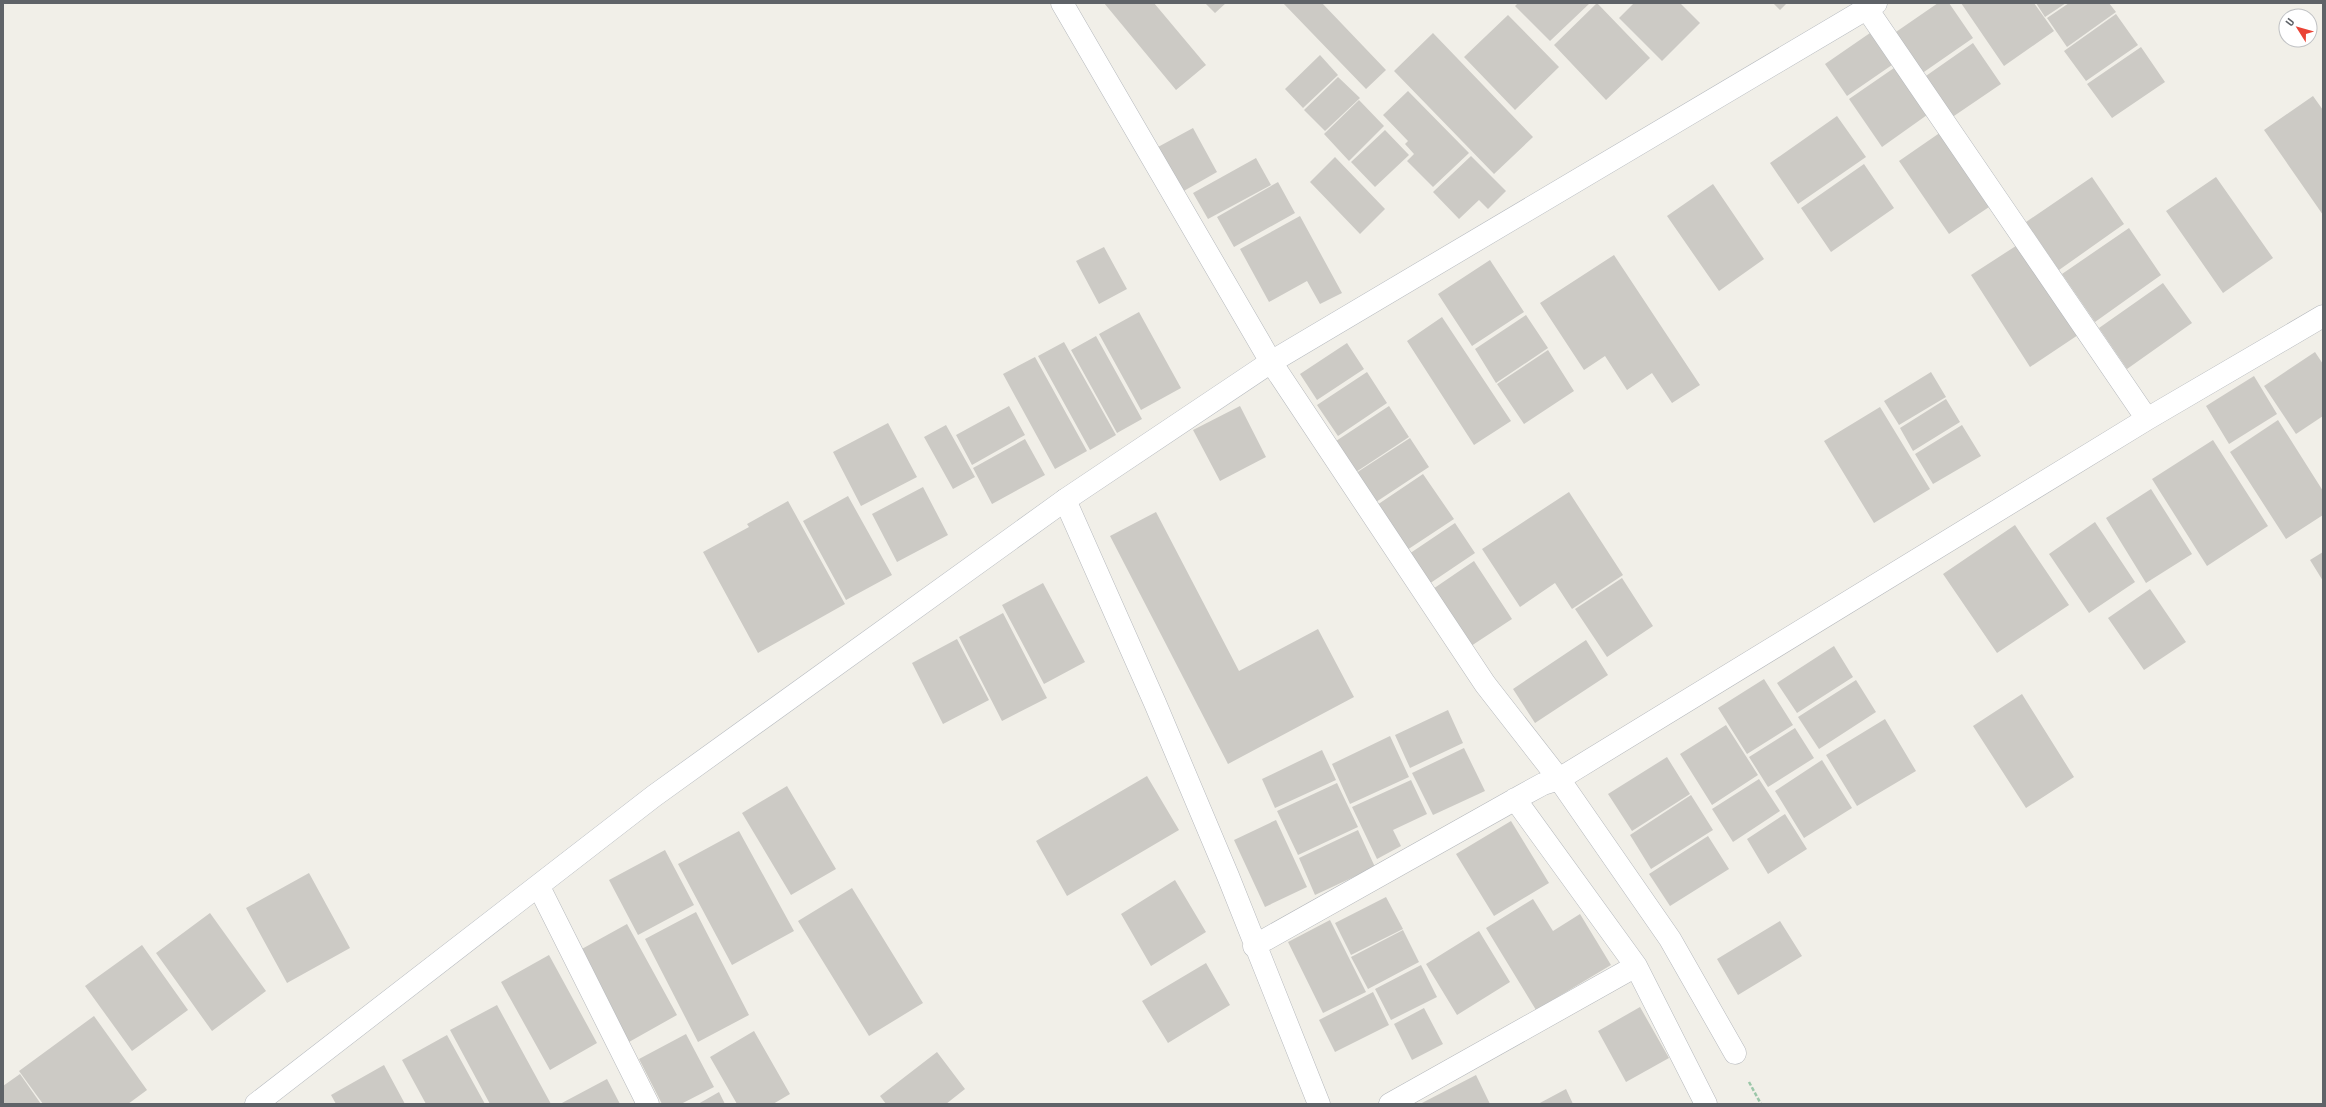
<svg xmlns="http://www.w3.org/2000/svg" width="2326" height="1107" font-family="'Roboto Condensed',sans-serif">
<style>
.building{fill:#cccac5}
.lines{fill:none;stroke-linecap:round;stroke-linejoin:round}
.street-casing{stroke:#b5b8bc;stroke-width:23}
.secondary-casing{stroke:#b6babf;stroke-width:23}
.path{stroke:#9cc7a9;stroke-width:2.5;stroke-dasharray:4 2;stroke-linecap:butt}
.street{stroke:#fff;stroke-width:22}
.secondary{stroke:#fff;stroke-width:22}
</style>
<rect width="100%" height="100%" fill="#f1efe8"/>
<!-- building -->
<path class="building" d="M1104,3H1154L1206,65L1176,90Z
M1205,3H1226L1215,13Z
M1283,3H1322L1386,70L1366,89Z
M1518,3H1590L1550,41L1515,6Z
M1597,3L1650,58L1606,100L1554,45Z
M1634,3H1680L1700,23L1662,61L1619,18Z
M1773,3H1787L1780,10Z
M1938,3H1949L1973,38L1921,74L1893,34Z
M1961,3H2034L2054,31L2004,66Z
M2036,3H2066L2045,17Z
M2069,3H2109L2116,12L2067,47L2047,18Z
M2116,14L2138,45L2086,81L2064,51Z
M1508,15L1559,67L1515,110L1464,57Z
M1433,33L1533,137L1494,174L1394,71Z
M1870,33L1892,65L1847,96L1825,64Z
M1973,43L2001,84L1951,118L1923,78Z
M2141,47L2165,82L2112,118L2087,84Z
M1320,55L1338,75L1303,108L1285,89Z
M1894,68L1927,115L1882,147L1849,99Z
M1338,77L1360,98L1325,131L1304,110Z
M1408,91L1469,153L1433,187L1407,161L1414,154L1405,144L1408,141L1383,115Z
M2313,96L2323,110V215L2264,130Z
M1359,100L1384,126L1349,161L1324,134Z
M1837,116L1866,157L1798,204L1770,163Z
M1193,128L1217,172L1182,192L1158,147Z
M1385,130L1409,155L1375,187L1351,162Z
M1941,132L1992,205L1949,234L1899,161Z
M1471,156L1506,191L1488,209L1479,200L1459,219L1433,192Z
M1335,157L1385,209L1360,234L1310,182Z
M1256,158L1271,185L1208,219L1193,193Z
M1864,164L1894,208L1831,252L1801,208Z
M2092,177L2124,224L2059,270L2026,222Z
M2216,177L2273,258L2223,293L2166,211Z
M1278,182L1295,213L1234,247L1217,217Z
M1713,184L1764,259L1719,291L1667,216Z
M1300,216L1342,293L1320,304L1307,281L1269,302L1240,249Z
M2129,228L2161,275L2095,322L2062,274Z
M2022,242L2081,333L2030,367L1971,275Z
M1104,247L1127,289L1099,304L1076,261Z
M1614,255L1700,385L1672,403L1652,373L1627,390L1605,356L1584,370L1540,303Z
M1490,260L1524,312L1472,346L1438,294Z
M2163,283L2192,323L2127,369L2099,328Z
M1139,312L1181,388L1141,410L1099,334Z
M1526,315L1548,348L1496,383L1475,349Z
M1442,317L1511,421L1474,445L1407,341Z
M1096,336L1142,419L1117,433L1071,350Z
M1064,342L1116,435L1090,450L1038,356Z
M1347,343L1364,369L1317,400L1300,374Z
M1548,350L1574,391L1524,424L1497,384Z
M2315,352L2323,364V416L2296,434L2264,386Z
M1035,357L1087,451L1055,469L1003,374Z
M1367,372L1387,403L1338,436L1317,405Z
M1931,372L1946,397L1899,425L1884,401Z
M2254,376L2277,414L2229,444L2206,406Z
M1946,399L1960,422L1913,451L1900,428Z
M1009,406L1025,435L972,465L956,435Z
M1240,406L1266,457L1220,481L1193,430Z
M1389,406L1409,437L1356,472L1336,441Z
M1880,407L1930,489L1874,523L1824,441Z
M2278,420L2323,491V515L2286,539L2230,452Z
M888,423L917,477L861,506L833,452Z
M946,425L975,477L953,489L924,437Z
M1962,425L1981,456L1933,484L1915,454Z
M1410,438L1429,467L1376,502L1356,473Z
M1025,439L1045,475L992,504L973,468Z
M2213,440L2268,526L2207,566L2152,479Z
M1423,474L1454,519L1407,550L1377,505Z
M923,487L948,535L897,562L872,514Z
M2151,489L2192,554L2146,583L2106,518Z
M1569,492L1623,575L1572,609L1555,583L1520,607L1482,549Z
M848,496L892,575L846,600L803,521Z
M788,501L845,604L758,653L703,552L749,527L747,524Z
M1156,512L1239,671L1318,629L1354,697L1228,764L1110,536Z
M2095,522L2135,582L2089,613L2049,554Z
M1455,523L1475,553L1426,586L1406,556Z
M2015,525L2069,605L1997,653L1943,574Z
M2323,552V581L2310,560Z
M1474,561L1512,619L1468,648L1430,591Z
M1622,578L1653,626L1607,657L1575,609Z
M1043,583L1085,662L1044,684L1002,605Z
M2150,589L2186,642L2144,670L2108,618Z
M1003,613L1047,698L1002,721L959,637Z
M957,639L989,700L943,724L912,663Z
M1586,640L1608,675L1535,723L1513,689Z
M1834,646L1853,677L1797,713L1777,683Z
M1764,679L1793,725L1747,754L1718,708Z
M1856,680L1876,712L1819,749L1798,717Z
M2022,694L2074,777L2026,808L1973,726Z
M1448,710L1463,743L1410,768L1395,735Z
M1885,719L1916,771L1857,806L1826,755Z
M1726,725L1758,775L1712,805L1680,754Z
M1795,728L1814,758L1768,787L1749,757Z
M1390,736L1409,777L1350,804L1332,764Z
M1464,748L1485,791L1433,815L1412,773Z
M1322,750L1336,780L1275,808L1262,779Z
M1667,757L1690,794L1632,831L1608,794Z
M1822,760L1852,808L1804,838L1775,791Z
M1147,776L1179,830L1067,896L1036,841Z
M1759,779L1780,811L1733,842L1712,809Z
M1411,780L1427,814L1393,830L1401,846L1377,859L1352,807Z
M1337,783L1358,827L1298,855L1277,811Z
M787,786L836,869L791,895L742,813Z
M1691,795L1713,830L1651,869L1630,835Z
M1785,814L1807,849L1768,874L1747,839Z
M1276,820L1307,887L1265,907L1234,840Z
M1511,821L1549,883L1494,916L1456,854Z
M1358,830L1375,867L1315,895L1299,858Z
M739,831L794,931L732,965L678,864Z
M1708,836L1729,869L1670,906L1649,874Z
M665,850L694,905L638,935L609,880Z
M309,873L350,948L287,983L246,908Z
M1175,880L1206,932L1151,966L1121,914Z
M852,888L923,1003L869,1036L798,921Z
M1386,897L1403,929L1351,955L1335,923Z
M1533,899L1553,931L1580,914L1611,965L1536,1010L1486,928Z
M696,912L749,1015L698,1042L645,939Z
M210,913L266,991L212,1031L156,953Z
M1330,920L1366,992L1323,1013L1288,942Z
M1780,921L1802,956L1738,995L1717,959Z
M627,924L677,1015L629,1042L580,950Z
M1403,930L1419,962L1368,989L1351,957Z
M1479,931L1510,982L1457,1015L1426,964Z
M142,945L188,1010L132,1051L85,986Z
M549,955L597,1043L550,1070L501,982Z
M1206,963L1230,1005L1168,1043L1142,1001Z
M1421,965L1437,997L1391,1020L1375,989Z
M1373,992L1389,1025L1335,1052L1319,1020Z
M497,1005L551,1104H490L450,1030Z
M1640,1007L1669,1058L1626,1082L1598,1031Z
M1424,1008L1443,1044L1412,1060L1394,1024Z
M94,1016L147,1090L128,1104H43L19,1071Z
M754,1031L790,1094L773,1104H737L710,1057Z
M686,1034L714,1087L681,1104H662L639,1059Z
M447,1035L485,1104H426L402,1060Z
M937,1052L965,1089L946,1104H886L880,1096Z
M384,1065L405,1104H336L331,1095Z
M20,1074L41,1104H3V1086Z
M1476,1075L1490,1104H1420Z
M607,1079L620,1104H560Z
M1566,1089L1573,1104H1538Z
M719,1092L725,1104H698Z"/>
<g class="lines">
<!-- street casing -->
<g class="street-casing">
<path id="street" d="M1062,3L1271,362L1485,684L1559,779L1670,939L1735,1053
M1867,9L2147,419
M1065,500L1155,703L1228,876L1319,1104
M1515,799L1636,966L1706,1104
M539,887L648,1104
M1254,946L1521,796L1543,784L1559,779L2147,419L2323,316
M1390,1104L1636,966"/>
</g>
<!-- secondary casing -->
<g class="secondary-casing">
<path id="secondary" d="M256,1104L654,796L1065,500L1271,362L1876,3"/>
</g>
<!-- path -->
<path class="path" d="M1749,1082L1761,1104"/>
<!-- street -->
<use href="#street" class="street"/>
<!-- secondary -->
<use href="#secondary" class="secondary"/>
</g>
<!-- border -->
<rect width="2326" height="1107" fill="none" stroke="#5f6368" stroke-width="8"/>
<!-- north arrow -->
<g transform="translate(2298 28) rotate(307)"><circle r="19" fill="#ffffff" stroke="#bfc1c3"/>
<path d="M0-3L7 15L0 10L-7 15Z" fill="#ea4335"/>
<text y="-6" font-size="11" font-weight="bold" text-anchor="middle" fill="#5f6368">U</text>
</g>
</svg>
